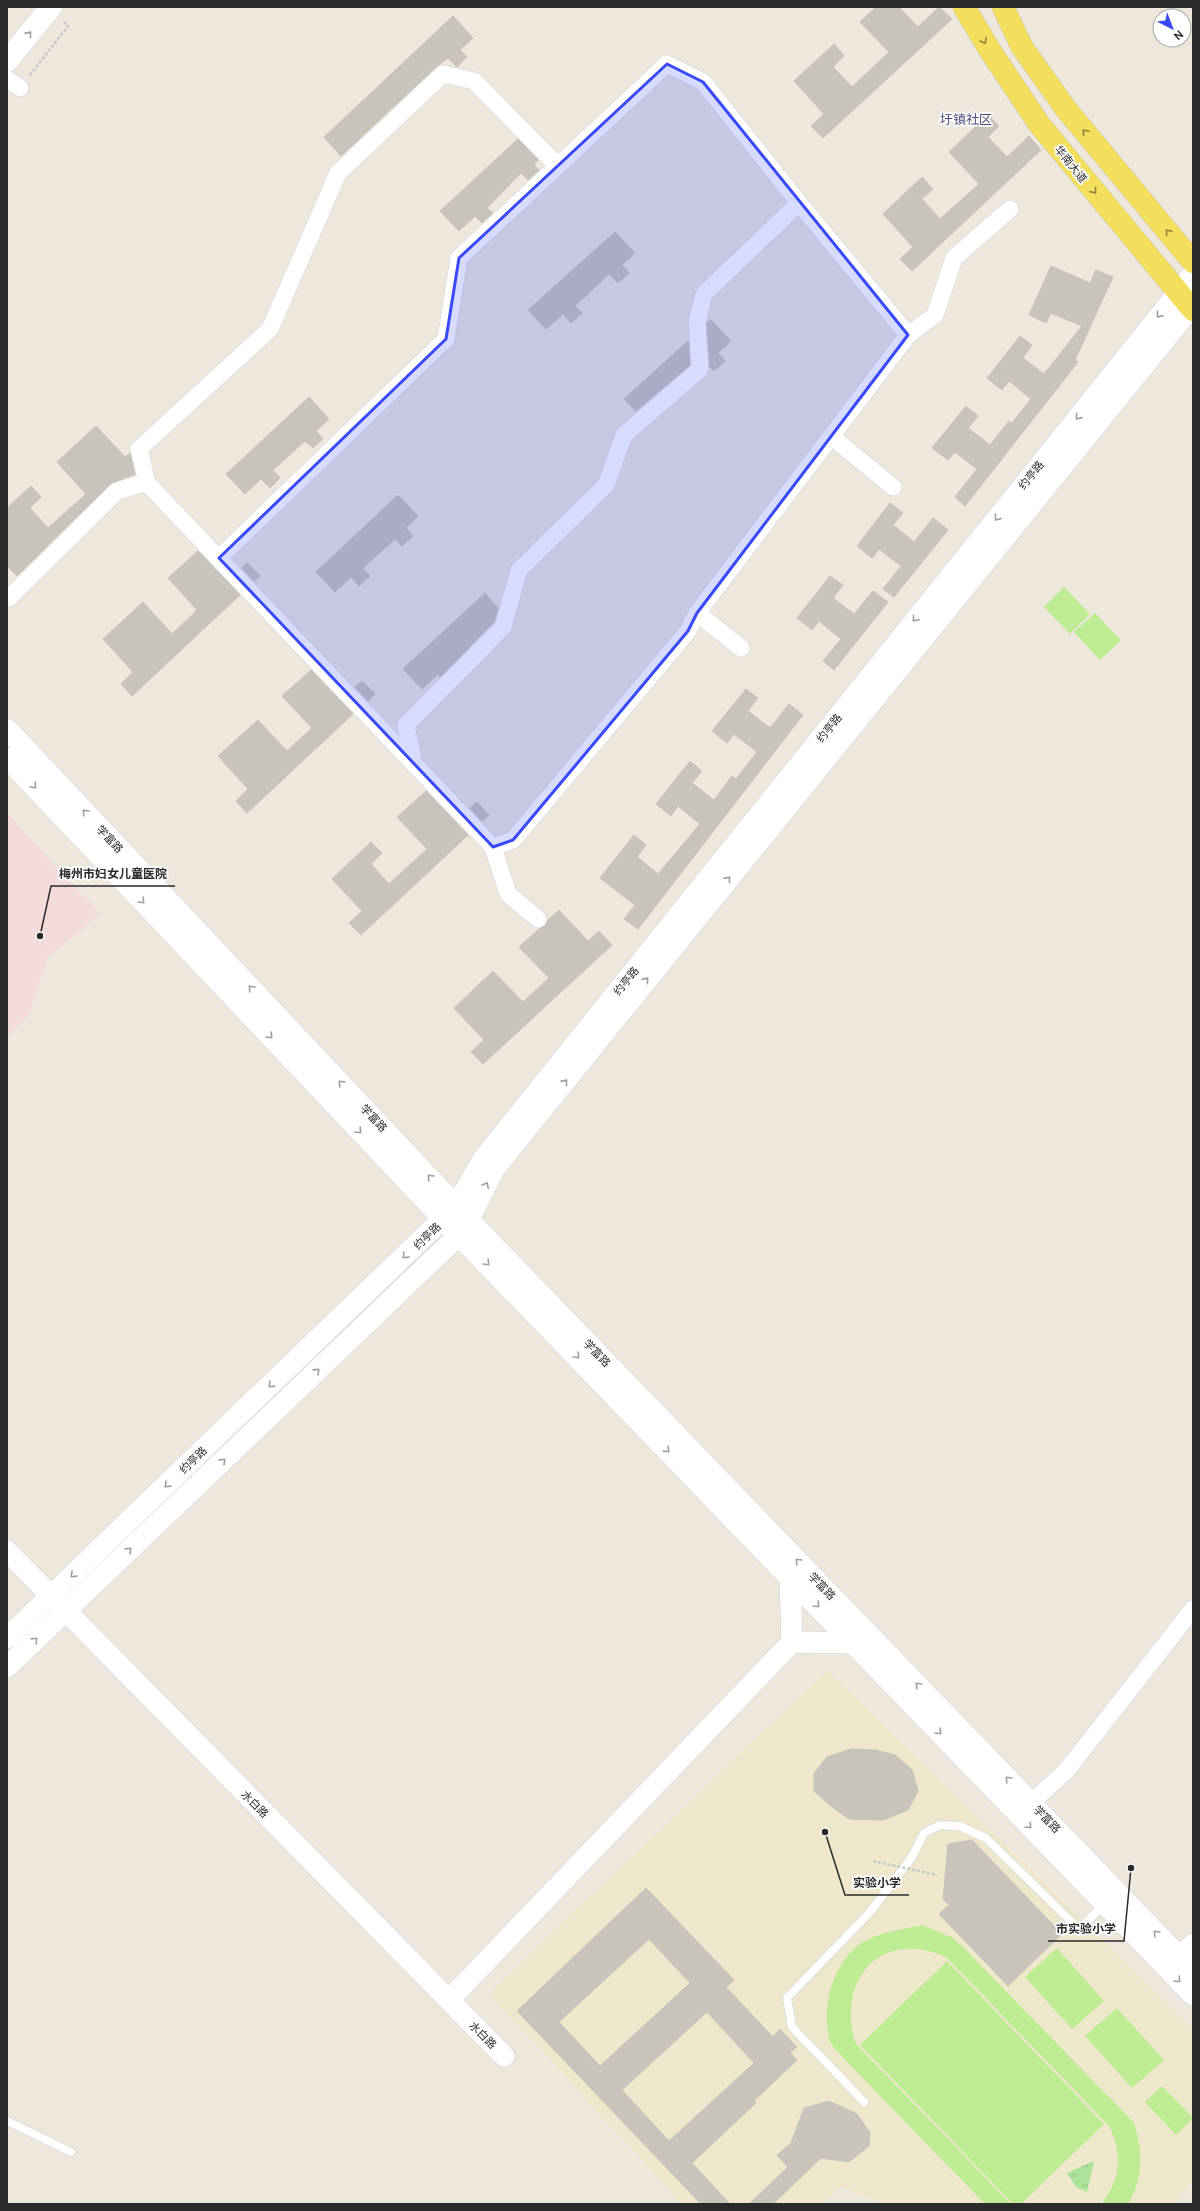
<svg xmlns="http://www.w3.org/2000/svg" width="1200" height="2211" font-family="'DM Sans','Noto Sans SC',sans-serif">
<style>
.education{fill:#eee7cb}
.medical{fill:#f3dbd9}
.grass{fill:url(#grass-tufts)}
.pitch{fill:#bdec93}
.building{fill:#c8c4bc;stroke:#c8c3b6;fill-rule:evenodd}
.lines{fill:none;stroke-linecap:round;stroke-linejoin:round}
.service-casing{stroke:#d1d3e3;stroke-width:9}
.minor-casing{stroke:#d1d3e3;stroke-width:18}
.tertiary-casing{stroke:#d1d3e3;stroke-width:22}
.secondary-casing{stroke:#d1d3e3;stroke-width:23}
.primary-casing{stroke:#c8c8c8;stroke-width:23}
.path{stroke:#c8c8c8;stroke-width:2.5;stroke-dasharray:3 2;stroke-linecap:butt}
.service{stroke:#fff;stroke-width:8}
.minor{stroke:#fff;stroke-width:17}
.tertiary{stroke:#fff;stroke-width:21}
.secondary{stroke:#fff;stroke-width:22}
.primary{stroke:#f3df5b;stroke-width:22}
.path-bridge{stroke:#c8c8c8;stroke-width:2.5;stroke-dasharray:3 2;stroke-linecap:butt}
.oneway{stroke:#9f9f9f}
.oneway2{stroke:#8e8442}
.marked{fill:#3949fc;fill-opacity:0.2;stroke:#3949fc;stroke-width:3;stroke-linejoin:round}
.labels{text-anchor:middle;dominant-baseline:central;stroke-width:3.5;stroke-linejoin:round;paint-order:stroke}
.street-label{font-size:11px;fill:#2a2a2a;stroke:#fff}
.quarter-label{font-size:13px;fill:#4a4d7c;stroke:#fff}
.leader{fill:none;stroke:#2a2a2a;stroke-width:1.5}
.callout-dot{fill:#2a2a2a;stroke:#fff;stroke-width:1.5}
.callout-label{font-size:12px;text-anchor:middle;font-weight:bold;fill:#2a2a2a;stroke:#fff;stroke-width:3.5;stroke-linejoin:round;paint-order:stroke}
</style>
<defs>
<pattern id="grass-tufts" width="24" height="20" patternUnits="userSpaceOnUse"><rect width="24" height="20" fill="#a9e498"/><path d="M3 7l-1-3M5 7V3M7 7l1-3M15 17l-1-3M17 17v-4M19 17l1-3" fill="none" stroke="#92c483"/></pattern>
</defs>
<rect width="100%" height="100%" fill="#ede7dc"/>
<!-- education -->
<path class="education" d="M828,1670L1193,2030V2181L1173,2204H882L840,2186L821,2204H682L489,1993Z"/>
<!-- medical -->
<path class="medical" d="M7,813L100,914L48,958L29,1016L7,1037Z"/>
<!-- grass -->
<path class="grass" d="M1094,2161L1087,2192L1076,2187L1067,2173Z"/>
<!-- pitch -->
<path class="pitch" d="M1064,587L1090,614L1070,634L1044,607Z
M1095,613L1121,640L1100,660L1074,632Z
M922,1925L953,1938L963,1947L1134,2123C1143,2150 1144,2179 1128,2204H1101C1121,2181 1123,2153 1109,2126L947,1958C906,1937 861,1952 852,2000C850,2016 850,2030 857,2045L1011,2204H985L848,2063C842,2056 833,2048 830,2041C820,2009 833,1960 863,1942C882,1931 902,1930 922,1925Z
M1057,1948L1104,2001L1072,2029L1025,1977Z
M947,1961L1104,2124L1021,2204H1013L860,2045Z
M1117,2008L1164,2060L1132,2088L1085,2036Z
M1162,2086L1193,2118L1176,2135L1145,2102Z"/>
<!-- building -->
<path class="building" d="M876,7H899L918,27L939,7L952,19L823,138L811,126L824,114L794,81L834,44L844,56L833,67L852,87L889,52L860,22Z
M453,16L473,38L460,50L467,57L457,67L448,58L436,67L341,156L324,137Z
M988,115L999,126L988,137L1007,157L1029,136L1041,150L912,271L900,259L913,247L883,214L922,177L933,189L922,199L940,219L979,184L949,152Z
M518,139L538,160L534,165L539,170L528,180L521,173L487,208L493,213L482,223L475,216L459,231L440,211Z
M615,232L635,253L622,265L629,273L618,283L609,274L575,306L582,313L571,323L563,314L546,329L528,310Z
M1051,266L1090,283L1096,270L1113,277L1075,360L1078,362L965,506L955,497L977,469L955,452L948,460L932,448L966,406L978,416L968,428L990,445L1009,421L1012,423L1031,399L1009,381L1002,390L987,378L1020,336L1032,345L1023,358L1044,374L1082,326L1051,313L1046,323L1029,315Z
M711,320L731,341L718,353L725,361L714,371L710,367L707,323Z
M688,341L690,365L636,411L624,399Z
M309,397L329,419L316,431L323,439L313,448L305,441L273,470L280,478L270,488L261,479L245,494L226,474Z
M96,426L125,457L130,453L135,474L110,484L17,576L7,566V508L31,486L41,497L30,508L48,528L86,494L57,462Z
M398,495L418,516L406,528L413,536L402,546L395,539L363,568L370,576L359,586L351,577L335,592L316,572Z
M890,503L903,513L893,525L914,542L933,518L948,530L894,597L883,589L901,566L879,549L872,558L857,546Z
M198,551L240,595L132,696L121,684L133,672L103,639L143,602L172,634L197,610L168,578Z
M247,563L260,576L254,581L242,568Z
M830,576L843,585L833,598L854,614L873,591L888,602L834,670L823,661L841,639L819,621L812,630L797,618Z
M485,593L498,608L494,622L440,677L438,674L422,689L403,669Z
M311,670L353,714L247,813L236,801L248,789L218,756L258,720L287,751L312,728L282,696Z
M362,681L375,694L368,701L355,687Z
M746,689L758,698L748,711L770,728L789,704L803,715L638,929L624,919L635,905L600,878L634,835L646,845L637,857L658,874L700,824L678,806L671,816L656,804L690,761L702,771L692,783L714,800L732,776L736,779L757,752L734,734L727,743L712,731Z
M426,791L468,835L361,935L349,923L362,911L332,879L371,842L382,853L371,864L389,884L427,849L397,817Z
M477,802L489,815L482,821L470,808Z
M559,910L588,941L599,931L612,945L483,1064L471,1052L484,1040L454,1008L493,971L523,1002L549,978L519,947L539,929L545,926L548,920Z
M851,1749L876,1750L895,1755L912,1770L918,1791L908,1810L883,1820L849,1819L831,1806L814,1791V1773L827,1757Z
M972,1840L1062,1934L1008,1986L939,1914L949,1905L943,1899L948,1844Z
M646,1888L734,1980L726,1987L773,2037L780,2029L797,2047L790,2053L797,2060L754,2101L756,2103L692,2163L730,2204H701L517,2011ZM649,1939L690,1983L600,2066L559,2022ZM707,2012L754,2063L669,2141L622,2090Z
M829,2101L857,2114L870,2133L869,2146L849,2162L821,2158L773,2204H749L788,2167L777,2155L791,2143L804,2108Z"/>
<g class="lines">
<!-- service casing -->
<g class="service-casing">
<path id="service" d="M864,2102L792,2027L787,1998L870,1912L912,1857L924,1833L940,1825L959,1826L986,1838L1079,1929L1104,1905
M7,2121L71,2152"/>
</g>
<!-- minor casing -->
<g class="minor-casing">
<path id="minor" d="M7,79L20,88
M558,166L474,81L443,74L338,173L270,329L139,449L147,483L493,847L513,840L688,631L697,613L741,648
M832,437L893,487
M219,558L446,339L459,258L667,64L703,82L799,203L908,335
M9,598L117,491L147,482
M697,613L908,335L935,315L954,258L1010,209
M414,764L406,725L503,627L519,570L606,485L624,435L700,369L697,322L704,294L799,203
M493,847L508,894L538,919
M1031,1803L1066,1771L1193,1609
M1177,1955L1193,1942"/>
</g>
<!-- tertiary casing -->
<g class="tertiary-casing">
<path id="tertiary" d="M7,729L469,1220L1193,1971
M7,758L444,1220L1193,1995
M7,1551L504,2056
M7,1638L456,1206L484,1158L1193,274
M792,1642L854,1643
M7,1667L460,1234L469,1220L494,1169L1193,305
M449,2000L792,1642L790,1577"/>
</g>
<!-- secondary casing -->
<g class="secondary-casing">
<path id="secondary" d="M7,61L51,7"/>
</g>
<!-- primary casing -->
<g class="primary-casing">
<path id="primary" d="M964,7L991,52L1039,124L1193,310
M1003,7L1022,47L1066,109L1193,262"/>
</g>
<!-- path -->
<path class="path" d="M30,75L68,26L64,22"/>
<!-- service -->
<use href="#service" class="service"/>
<!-- minor -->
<use href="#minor" class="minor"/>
<!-- tertiary -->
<use href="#tertiary" class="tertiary"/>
<!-- secondary -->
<use href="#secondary" class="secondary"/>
<!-- primary -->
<use href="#primary" class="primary"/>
<!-- path-bridge -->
<path class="path-bridge" d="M873,1861L937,1875"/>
</g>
<!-- one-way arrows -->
<defs><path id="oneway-chevron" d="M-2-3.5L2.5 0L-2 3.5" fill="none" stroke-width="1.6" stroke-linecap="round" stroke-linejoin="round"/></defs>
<g class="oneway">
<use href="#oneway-chevron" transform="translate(29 34) rotate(-51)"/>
<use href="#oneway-chevron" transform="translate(1159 315) rotate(129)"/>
<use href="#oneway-chevron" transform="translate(1078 417) rotate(129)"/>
<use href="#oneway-chevron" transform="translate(997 518) rotate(129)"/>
<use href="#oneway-chevron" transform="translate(915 619) rotate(129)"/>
<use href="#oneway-chevron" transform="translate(34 786) rotate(47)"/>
<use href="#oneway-chevron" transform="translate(85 812) rotate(-133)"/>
<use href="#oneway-chevron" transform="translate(728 879) rotate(-51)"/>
<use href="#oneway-chevron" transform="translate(142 901) rotate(47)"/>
<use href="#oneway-chevron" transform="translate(646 980) rotate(-51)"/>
<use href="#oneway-chevron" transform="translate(251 988) rotate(-133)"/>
<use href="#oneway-chevron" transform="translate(270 1036) rotate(47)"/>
<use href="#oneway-chevron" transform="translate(565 1082) rotate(-51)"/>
<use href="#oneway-chevron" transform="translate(341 1083) rotate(-133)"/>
<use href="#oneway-chevron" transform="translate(359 1131) rotate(47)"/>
<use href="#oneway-chevron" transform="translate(430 1177) rotate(-133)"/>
<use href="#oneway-chevron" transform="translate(486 1185) rotate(-64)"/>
<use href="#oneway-chevron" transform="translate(405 1256) rotate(136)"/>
<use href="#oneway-chevron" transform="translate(487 1263) rotate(46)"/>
<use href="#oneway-chevron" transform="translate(577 1356) rotate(46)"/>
<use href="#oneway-chevron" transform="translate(317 1371) rotate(-44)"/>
<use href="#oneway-chevron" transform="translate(271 1385) rotate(136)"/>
<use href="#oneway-chevron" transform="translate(667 1450) rotate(46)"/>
<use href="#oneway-chevron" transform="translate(223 1461) rotate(-44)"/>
<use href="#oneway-chevron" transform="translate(167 1485) rotate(136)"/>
<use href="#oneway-chevron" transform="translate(129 1550) rotate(-44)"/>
<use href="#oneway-chevron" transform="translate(798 1561) rotate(-134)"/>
<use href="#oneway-chevron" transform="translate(73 1575) rotate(136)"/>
<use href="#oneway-chevron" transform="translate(817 1605) rotate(46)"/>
<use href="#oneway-chevron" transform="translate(35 1640) rotate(-44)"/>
<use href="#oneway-chevron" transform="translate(918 1685) rotate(-134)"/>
<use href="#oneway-chevron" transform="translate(939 1732) rotate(46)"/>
<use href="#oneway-chevron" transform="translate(1008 1779) rotate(-134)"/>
<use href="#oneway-chevron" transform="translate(1029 1826) rotate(46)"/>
<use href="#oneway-chevron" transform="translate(1156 1933) rotate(-134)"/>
<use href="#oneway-chevron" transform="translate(1178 1980) rotate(46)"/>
</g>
<g class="oneway2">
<use href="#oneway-chevron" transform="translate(984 41) rotate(60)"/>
<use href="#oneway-chevron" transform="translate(1085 132) rotate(-130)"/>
<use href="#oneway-chevron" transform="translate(1094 191) rotate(51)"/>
<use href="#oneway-chevron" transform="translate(1168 232) rotate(-130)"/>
</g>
<!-- marked area -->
<path class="marked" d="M667,64L703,82L908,335L697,613L688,631L513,840L493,847L219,558L446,339L459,258Z"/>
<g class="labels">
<!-- street labels -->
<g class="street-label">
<text transform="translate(1071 164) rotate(51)">华南大道</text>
<text transform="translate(1031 475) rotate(-51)">约亭路</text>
<text transform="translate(829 728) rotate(-51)">约亭路</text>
<text transform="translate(110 839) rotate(47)">学富路</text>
<text transform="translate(626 981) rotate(-51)">约亭路</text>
<text transform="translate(374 1118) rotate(47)">学富路</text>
<text transform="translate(427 1236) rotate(-44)">约亭路</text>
<text transform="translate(597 1353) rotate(46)">学富路</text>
<text transform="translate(193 1460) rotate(-44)">约亭路</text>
<text transform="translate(822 1586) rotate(46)">学富路</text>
<text transform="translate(255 1804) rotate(45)">水白路</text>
<text transform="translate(1047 1819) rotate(46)">学富路</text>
<text transform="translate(483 2035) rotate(45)">水白路</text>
</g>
<!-- quarter labels -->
<g class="quarter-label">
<text x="966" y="119">圩镇社区</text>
</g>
</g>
<!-- callouts -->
<path class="leader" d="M40 936L51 886H175M825 1832L845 1895H909M1131 1868L1124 1941H1048"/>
<g class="callout-dot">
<circle cx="40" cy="936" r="4"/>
<circle cx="825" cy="1832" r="4"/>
<circle cx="1131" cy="1868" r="4"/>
</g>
<g class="callout-label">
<text x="113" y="878">梅州市妇女儿童医院</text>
<text x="877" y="1887">实验小学</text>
<text x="1086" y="1933">市实验小学</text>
</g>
<!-- border -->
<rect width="1200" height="2211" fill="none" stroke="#2a2a2a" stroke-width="16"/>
<!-- north arrow -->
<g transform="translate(1172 28) rotate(138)"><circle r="19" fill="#ffffff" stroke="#aaaaaa"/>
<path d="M0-3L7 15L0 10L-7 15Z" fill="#3949fc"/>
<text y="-6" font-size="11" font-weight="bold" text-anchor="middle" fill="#2a2a2a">N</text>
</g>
</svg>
